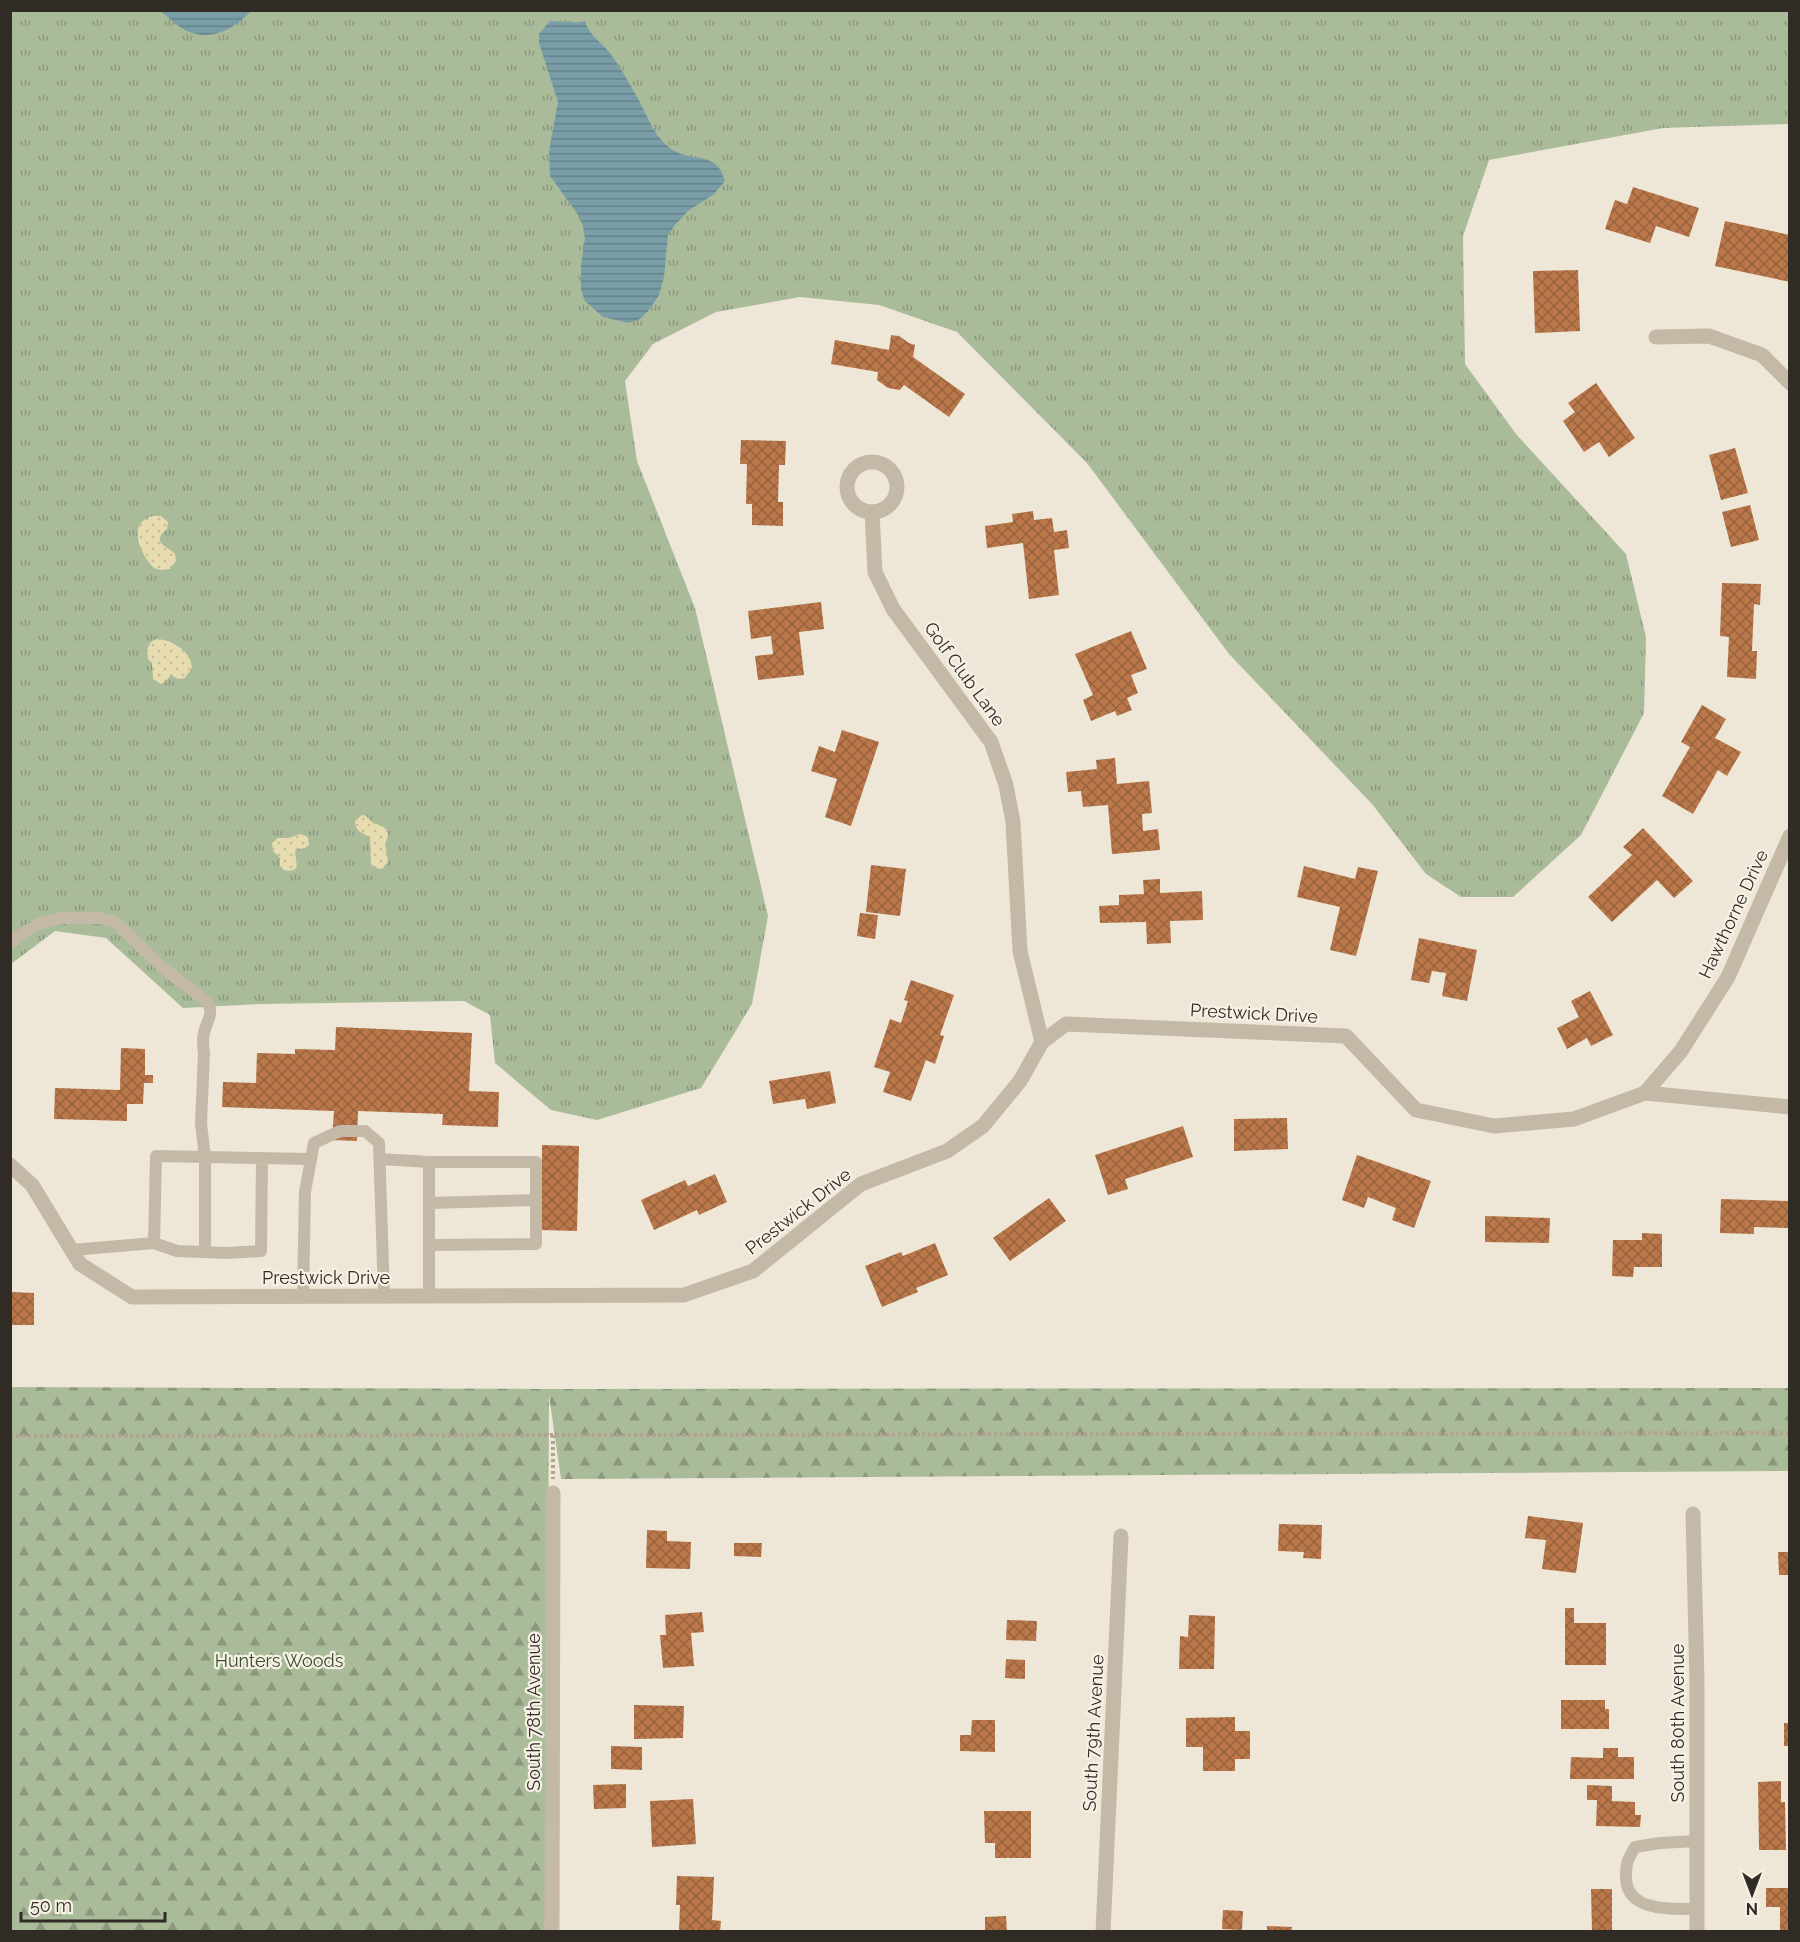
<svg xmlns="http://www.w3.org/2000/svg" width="1800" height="1942" font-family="Raleway,sans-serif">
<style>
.grass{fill:url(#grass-tufts)}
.forest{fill:url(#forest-firs)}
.sand{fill:url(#sand-dots)}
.water{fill:url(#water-rules)}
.building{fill:url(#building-cross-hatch)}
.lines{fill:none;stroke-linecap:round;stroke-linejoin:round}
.path{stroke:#b0a390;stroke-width:4;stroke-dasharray:3 3;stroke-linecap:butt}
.service{stroke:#c4b9a6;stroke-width:12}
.minor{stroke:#c4b9a6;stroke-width:15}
.labels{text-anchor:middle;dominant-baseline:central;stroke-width:4.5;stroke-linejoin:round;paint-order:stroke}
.street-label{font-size:18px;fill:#312b26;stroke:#f6f1e4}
.park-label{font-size:18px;fill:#3b4d2c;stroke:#f6f1e4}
</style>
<defs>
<pattern id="grass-tufts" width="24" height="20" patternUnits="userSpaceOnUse" patternTransform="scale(1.5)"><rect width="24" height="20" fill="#aabb9a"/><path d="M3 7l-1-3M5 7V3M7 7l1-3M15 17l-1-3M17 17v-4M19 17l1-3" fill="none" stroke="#8b987d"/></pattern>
<pattern id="forest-firs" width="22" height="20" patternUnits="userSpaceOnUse" patternTransform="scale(1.5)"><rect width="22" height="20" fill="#aabb9a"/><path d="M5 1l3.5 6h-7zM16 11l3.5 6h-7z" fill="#8b987d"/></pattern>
<pattern id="sand-dots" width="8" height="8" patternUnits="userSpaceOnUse" patternTransform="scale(1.5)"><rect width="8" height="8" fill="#e7ddb1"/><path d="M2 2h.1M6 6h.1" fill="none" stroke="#c7be98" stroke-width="1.8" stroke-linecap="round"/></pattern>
<pattern id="water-rules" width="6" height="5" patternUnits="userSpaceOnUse" patternTransform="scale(1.5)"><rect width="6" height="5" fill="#7a9ea8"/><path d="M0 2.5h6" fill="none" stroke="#658189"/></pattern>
<pattern id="building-cross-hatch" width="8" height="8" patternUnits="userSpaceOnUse" patternTransform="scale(1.5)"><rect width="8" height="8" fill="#ba784a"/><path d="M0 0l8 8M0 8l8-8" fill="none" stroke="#98633d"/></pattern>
</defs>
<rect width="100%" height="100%" fill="#eee7d8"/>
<!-- grass -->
<path class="grass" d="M11,11H1789V124L1663,128L1489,160L1463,236L1465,364L1516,434L1626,554L1646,637L1644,713L1581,835L1513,897H1461L1426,874L1372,804L1229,654L1087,463L957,332L879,305L800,297L716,312L653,344L625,381L637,461L695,608L768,916L752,1004L701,1088L597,1120L551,1110L495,1063L490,1015L464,1001L261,1004L183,1008L106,938L55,931L11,964Z"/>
<!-- forest -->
<path class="forest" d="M11,1387L549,1389L1789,1388V1471L561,1479L549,1395L546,1931L11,1932Z"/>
<!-- sand -->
<path class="sand" d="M153,516H161L168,522L167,529C150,543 167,545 175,554L176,561L170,569L161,570L154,568C140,554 126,523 153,516Z
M156,639C173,640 191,651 192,668L185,678L178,679L171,675L165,682L161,684L153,679L152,663L148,659L147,649L151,642Z
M362,815L366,816L373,823L382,826L387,830L388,836L385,844L388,862L382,869L376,868L371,864L370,838C364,832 355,833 355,821Z
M300,834L308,837L309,845L305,848L298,849L295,851C295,860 303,874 284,870L280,866V858L273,851L272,843L278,838H289Z"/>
<!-- water -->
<path class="water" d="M160,11H251C234,29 211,42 187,31C176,26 169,17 160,11Z
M550,21C561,21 575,24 585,21C589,35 601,42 610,53C620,67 629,82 637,97C648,116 654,138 673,150C693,163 717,150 725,181L714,194L688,211L675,225L668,235L664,277L659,295L649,310L640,319L629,323L603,317L585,301L581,290V266L585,238L583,227L579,216L550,176L549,151L558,102L539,43V34Z"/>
<!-- building -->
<path class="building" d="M1633,187L1699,208L1689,237L1656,226L1650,243L1605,229L1615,200L1627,204Z
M1725,221L1790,235V282L1715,266Z
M1578,270L1580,331L1535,333L1533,271Z
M891,335L899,336L909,343L915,345L913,357L965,394L949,417L904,385L900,390L888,388L877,380L878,372L831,364L835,340L889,350Z
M1596,383L1635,438L1609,457L1599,442L1584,452L1563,421L1575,412L1568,403Z
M741,440L786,441L785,465H779L778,502H783V526L752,525V504H746L747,464H740Z
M1735,448L1748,493L1721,500L1709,455Z
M1750,505L1759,540L1731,547L1722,512Z
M1033,511L1034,520L1052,518L1054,532L1067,530L1069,548L1054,550L1059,595L1029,599L1023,543L987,548L985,526L1013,522L1012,514Z
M1722,583L1761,584L1760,605L1754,604L1752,651H1757L1756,679L1727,677L1729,637L1720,636Z
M821,602L824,629L799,632L804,675L758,680L755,656L773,654L771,636L751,639L748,611Z
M1131,631L1147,669L1131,675L1138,693L1127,698L1132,710L1117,716L1115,711L1091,721L1083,700L1093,695L1075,654Z
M1702,705L1726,719L1715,738L1741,752L1727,776L1718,770L1693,814L1662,796L1690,747L1681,742Z
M842,730L879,742L851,826L825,817L837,779L811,771L819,746L835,752Z
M1115,758L1117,784L1149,781L1152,813L1142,814L1143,831L1158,829L1160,850L1112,854L1108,805L1083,807L1081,791L1068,792L1066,772L1097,769L1096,760Z
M1643,828L1693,881L1674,898L1657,880L1612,922L1588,897L1632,855L1623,847Z
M871,865L906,869L900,916L866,912Z
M1304,866L1355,879L1358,867L1378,871L1356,956L1330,950L1340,907L1297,897Z
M1160,879V893L1202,891L1203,920L1170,921L1171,943L1147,944L1146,922L1100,923L1099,906L1119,905V895L1144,894L1143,880Z
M860,913L878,915L875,939L857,936Z
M1419,938L1477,950L1467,1001L1442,996L1446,973L1432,971L1429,983L1411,980Z
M911,980L954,995L940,1035L944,1036L935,1064L926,1060L911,1101L883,1092L890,1072L874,1067L890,1019L901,1023L908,1001L904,1000Z
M1590,991L1613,1035L1591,1046L1587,1038L1567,1049L1557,1028L1579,1017L1571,1001Z
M336,1027L472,1033L469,1091L499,1092L498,1127L442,1125L443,1114L358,1111L357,1141L332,1140L334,1111L222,1107L223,1082L256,1083L257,1053L295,1054V1049L335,1050Z
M121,1048L145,1049V1075H153V1083H144L143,1104H127V1121L54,1119L55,1088L120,1090Z
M830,1071L836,1103L807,1109L805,1099L773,1104L769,1081Z
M1287,1118L1288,1149L1234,1151V1119Z
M1183,1126L1193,1157L1125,1179L1128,1189L1108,1195L1095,1155Z
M542,1145L579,1146L577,1231L541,1230Z
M1357,1155L1431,1181L1414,1228L1392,1220L1396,1208L1368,1197L1364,1208L1342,1200Z
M715,1174L727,1202L699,1215L697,1210L654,1230L641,1200L685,1180L688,1186Z
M1049,1198L1066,1221L1010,1261L993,1238Z
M1721,1199L1789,1201L1788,1228L1754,1227V1234L1720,1233Z
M1485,1216L1550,1218L1549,1243L1485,1242Z
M1642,1233L1662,1234V1267H1634L1633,1277L1612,1276L1613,1240H1642Z
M935,1243L948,1275L916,1288L918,1292L882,1307L865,1266L901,1252L903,1256Z
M12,1292L34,1293V1325H10Z
M1528,1516L1583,1523L1576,1573L1542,1569L1546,1540L1525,1538Z
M1279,1524L1322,1525L1321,1559L1303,1558L1304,1552L1278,1551Z
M647,1530L667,1531V1541L691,1542L690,1569L646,1568Z
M734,1543H762L761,1557L734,1556Z
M1778,1552H1790V1575H1779Z
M1565,1608H1574V1623H1606V1665H1565Z
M702,1612L704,1632L691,1633L694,1666L663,1668L660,1635H666L665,1615Z
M1189,1615L1215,1616L1214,1669H1179L1180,1636L1188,1637Z
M1007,1620L1037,1621L1036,1641L1006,1640Z
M1006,1659L1025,1660V1679L1005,1678Z
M1561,1700H1605V1709H1609V1729H1561Z
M634,1705L684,1706L683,1738L634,1739Z
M1235,1717V1731H1250V1759H1235V1771H1203V1747H1186V1718Z
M972,1720H995V1752L960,1751V1735H971Z
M1784,1723H1790V1746H1784Z
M611,1746L642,1747V1770L611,1769Z
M1603,1748H1618V1757H1634V1779H1570L1571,1757L1603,1758Z
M1781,1781V1802H1785L1786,1850H1759L1758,1782Z
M626,1784V1808L594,1809L593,1785Z
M1587,1785L1612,1786V1801L1635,1802V1815H1641L1640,1827L1596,1826L1597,1800H1587Z
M693,1799L696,1844L652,1847L650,1801Z
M984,1811H1031V1858H995V1843H985Z
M677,1876L714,1877L712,1920L721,1921L720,1932H679L680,1905H676Z
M1766,1888H1789L1790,1932H1780V1907H1766Z
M1591,1889H1612V1932H1592Z
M1223,1910L1243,1911L1242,1930L1222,1929Z
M1006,1916L1007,1932H985V1917Z
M1267,1926L1292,1927L1291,1932H1267Z"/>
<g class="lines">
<!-- path -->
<path class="path" d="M553,1435V1479
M10,1436L1790,1433"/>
<!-- service -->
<path class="service" d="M10,942L38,924L62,918H100L115,922L162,967L207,1002C215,1014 206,1021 204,1033C202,1040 203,1046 204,1053L201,1124L205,1157V1252
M380,1159L429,1162V1296
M429,1162H536V1244L429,1245
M429,1203L536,1200
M154,1243L177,1251L227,1253L261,1251L262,1158
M72,1250L154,1243L156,1156L311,1159
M303,1296L305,1192L314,1143L340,1131H365L379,1143L384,1296
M1697,1841L1660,1843L1635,1847C1627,1861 1626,1862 1626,1879C1628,1912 1672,1909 1697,1909"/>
<!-- minor -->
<path class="minor" d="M1656,337L1709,336L1762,355L1790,383
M847 487a25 25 0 1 1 50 0a25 25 0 1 1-50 0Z
M872,512L875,572L893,609L991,742L1006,785L1013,822L1020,951L1042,1042
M1645,1093L1681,1051L1728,977L1790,836
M10,1165L32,1185L80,1264L132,1297L684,1295L753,1271L861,1184L947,1151L983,1126L1020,1081L1042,1042L1066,1024L1346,1036L1416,1110L1494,1126L1574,1119L1645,1093L1790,1107
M1693,1514L1697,1684V1932
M552,1932L553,1493
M1103,1932L1121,1536"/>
</g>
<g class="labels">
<!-- street labels -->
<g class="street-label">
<text transform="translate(965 674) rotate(54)">Golf Club Lane</text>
<text transform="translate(1733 914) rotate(-65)">Hawthorne Drive</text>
<text transform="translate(1254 1013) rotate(3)">Prestwick Drive</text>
<text transform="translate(798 1211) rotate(-38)">Prestwick Drive</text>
<text x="326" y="1277">Prestwick Drive</text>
<text transform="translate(533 1712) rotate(-90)">South 78th Avenue</text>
<text transform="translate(1677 1723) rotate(-90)">South 80th Avenue</text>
<text transform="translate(1093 1733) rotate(-87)">South 79th Avenue</text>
</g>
<!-- park labels -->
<g class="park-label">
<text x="279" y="1660">Hunters Woods</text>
</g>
</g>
<!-- border -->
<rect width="1800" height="1942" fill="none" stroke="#312b26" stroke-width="24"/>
<!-- north arrow -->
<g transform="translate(1752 1894) rotate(180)" stroke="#f6f1e4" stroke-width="4.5" paint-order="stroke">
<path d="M0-4.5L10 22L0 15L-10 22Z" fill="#312b26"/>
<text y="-9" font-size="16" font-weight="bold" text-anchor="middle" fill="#312b26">N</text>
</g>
<!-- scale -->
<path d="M21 1912v9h144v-9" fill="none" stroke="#312b26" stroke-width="3"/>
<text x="30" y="1912" font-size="18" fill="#312b26" stroke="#f6f1e4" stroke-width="4.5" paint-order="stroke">50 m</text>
</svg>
